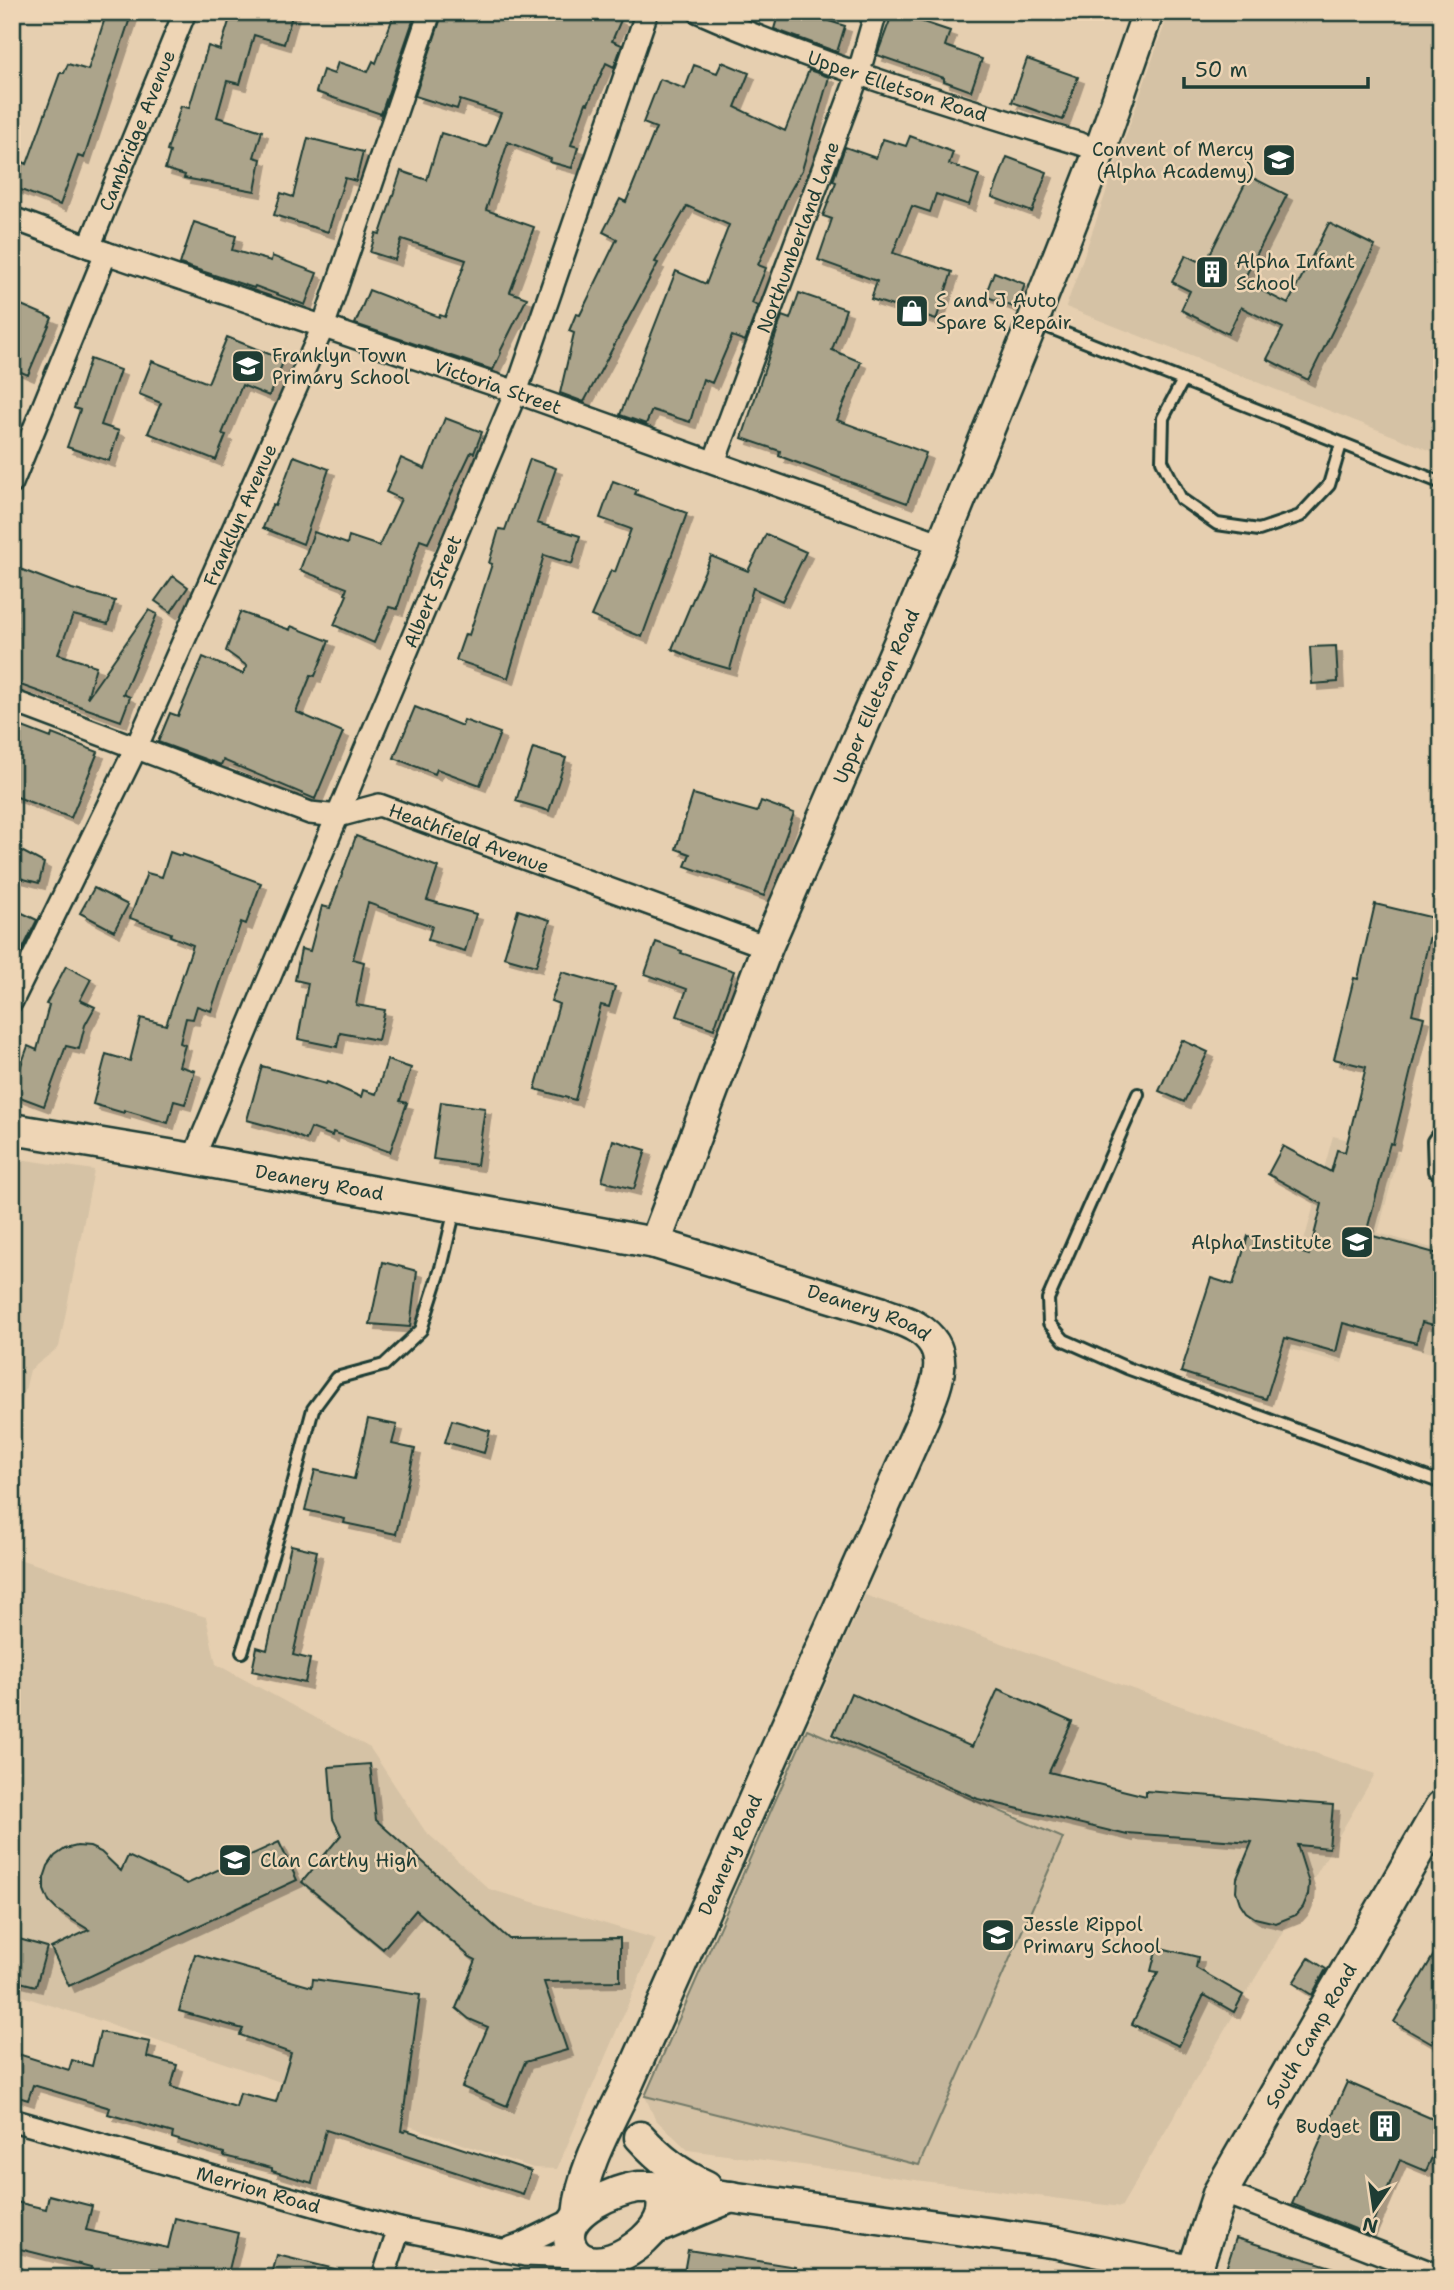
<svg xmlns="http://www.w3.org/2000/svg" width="1454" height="2290" font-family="'Shantell Sans',sans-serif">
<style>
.built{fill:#d5c2a5}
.green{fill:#c5b69c;stroke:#727a68;stroke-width:2}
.building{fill:#aca48b;stroke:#1f3d34;stroke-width:2;filter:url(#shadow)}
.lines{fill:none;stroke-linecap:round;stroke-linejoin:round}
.lane-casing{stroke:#1f3d34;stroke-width:16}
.street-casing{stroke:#1f3d34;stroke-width:26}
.secondary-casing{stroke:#1f3d34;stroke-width:35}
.primary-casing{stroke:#1f3d34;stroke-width:38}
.lane{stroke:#eed5b5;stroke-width:10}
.street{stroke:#eed5b5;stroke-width:21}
.secondary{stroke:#eed5b5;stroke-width:30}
.primary{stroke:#eed5b5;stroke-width:33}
.labels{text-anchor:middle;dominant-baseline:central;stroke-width:5;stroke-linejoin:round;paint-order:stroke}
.street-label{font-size:19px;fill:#1f3d34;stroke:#eed5b5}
.poi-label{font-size:19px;fill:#1f3d34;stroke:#eed5b5;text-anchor:start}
</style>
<defs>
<filter id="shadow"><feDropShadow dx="6" dy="6" stdDeviation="0" flood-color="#0004"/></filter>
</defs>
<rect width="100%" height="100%" fill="#e6cfb0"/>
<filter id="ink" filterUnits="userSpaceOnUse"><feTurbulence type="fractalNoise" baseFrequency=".0143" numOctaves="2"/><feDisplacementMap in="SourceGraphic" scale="14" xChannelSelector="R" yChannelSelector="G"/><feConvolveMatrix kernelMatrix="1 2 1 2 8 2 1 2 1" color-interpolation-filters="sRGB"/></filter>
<g filter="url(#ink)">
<!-- built -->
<path class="built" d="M1169,12H1442V455L1066,307Z
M1333,1136L1399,1153L1378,1233L1442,1251V1356L1351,1331L1342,1363L1287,1348L1311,1256L1301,1252Z
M12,1158L94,1170L59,1347L30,1370L12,1442Z
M12,1557L206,1617L216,1664L370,1748L425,1831L489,1889L656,1939L557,2169L533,2168L110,2024L12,1993Z
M865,1595L1375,1774L1121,2207L688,2150L655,2119L645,2096Z"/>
<!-- green -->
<path class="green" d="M807,1729L1063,1838L919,2165L645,2096Z"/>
<!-- building -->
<path class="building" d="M107,12H132L84,158L78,156L60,205L13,187L23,162L27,164L60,73H64L68,64L88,70Z
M232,12H293L284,44L254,35L240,84L227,81L217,117L262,131L254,157L261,159L255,191L184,178L185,175L165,169L170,152L167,151L181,106L189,108L208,46L220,50Z
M395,12H416L381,114L316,92L323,70L334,74L338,62L368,72L373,61L376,63Z
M443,12H603L621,20L612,41L622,45L614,67L606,63L588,104L586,103L571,145L578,147L572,168L550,162L551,159L508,142L486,210L534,227L510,292L527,298L500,352L501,353L493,370L355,324L369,290L439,317L440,315L445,317L466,260L402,239L395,260L370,252L376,233L380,234L401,171L427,180L441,133L487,147L501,113L460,100L457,109L415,96Z
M779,12H831L829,21L845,26L837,52L774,29Z
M893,12L950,31L945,46L982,59L971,91L944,81V78L877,55Z
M1027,59L1078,77L1063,120L1012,102Z
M722,62L749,73L735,107L785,131L809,70L829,77L802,170L788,195L758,265L766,268L752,303L758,306L745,341L732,336L712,383L703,379L690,422L652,410L646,424L620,415L676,271L706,284L729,225L687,206L655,262L658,263L584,402L560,393L574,333L569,331L576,314L580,315L617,239L603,232L620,199L626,202L656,128L643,123L660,79L685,89L694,65L717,73Z
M910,136L953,152L949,164L979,175L969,205L936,194L930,212L912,206L893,253L952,272L936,320L871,299L877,281L818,260L832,219L823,216L836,182L833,181L845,147L876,158L883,139L906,146Z
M308,138L363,152L356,181L345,178L328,232L274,215L281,193L293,197Z
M1007,157L1047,172L1032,212L992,197Z
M1249,176L1287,195L1243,281L1288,304L1329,223L1375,246L1308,380L1267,359L1283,328L1241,307L1228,334L1181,310L1190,291L1172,282L1186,255L1205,264Z
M194,222L236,236L232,250L271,261L272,256L317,273L305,305L255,286L254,288L180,264Z
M994,272L1025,284L1016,308L985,296Z
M799,293L846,309L832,350L861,362L837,420L926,453L907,503L779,456L780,451L742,438L782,316L790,319Z
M12,301L52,318L28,375L12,368Z
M227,337L284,360L269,396L242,385L222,434L226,435L216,460L148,433L161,403L139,394L152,361L208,383Z
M90,359L120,370L101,425L119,431L109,461L67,447L80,410L74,408Z
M445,418L482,432L474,453L471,452L428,543L420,540L397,609L389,607L374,643L334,625L347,595L345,594L347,588L300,570L314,532L347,544L349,536L379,546L401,499L386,492L401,458L425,469Z
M294,456L329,469L303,544L263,528L272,505L275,506Z
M530,459L556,468L537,523L580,536L572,564L544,555L508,678L456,660L465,634L469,635L492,564L489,563L499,529L505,530Z
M613,481L637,490L635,494L687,513L642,637L591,616L611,570L615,572L631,529L600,518Z
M766,534L806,552L782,601L753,588L730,669L695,659L672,649L711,556L748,571Z
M12,566L72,589L115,601L108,624L73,615L58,654L96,666L87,698L149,610L157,614L123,694L130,697L121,721L12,682Z
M173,576L188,587L171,612L155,601Z
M240,612L290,630L291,626L329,641L315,676L311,675L296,712L343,732L315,799L223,760L221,765L158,742L170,713L178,716L203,657L243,674L247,666L226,651Z
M1336,646L1338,682L1312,684L1310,647Z
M415,707L462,726L464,720L500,733L480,785L437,769L435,774L394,758Z
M12,723L51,738L52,734L98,752L71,818L12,795Z
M533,748L566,758L549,811L516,801Z
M693,794L757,812L761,801L794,813L764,896L731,884L732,882L685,866L690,854L676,849Z
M356,836L438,867L427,900L476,914L465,951L428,940L432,926L368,903L353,959L364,962L356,1005L385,1010L378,1040L340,1033L337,1047L298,1039L308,983L295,980L301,949L310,951L322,906L330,908Z
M12,846L44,863L39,883L12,876Z
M170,852L181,856L182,854L261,883L246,924L241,922L211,1011L197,1006L193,1019L186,1018L180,1043L185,1045L179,1066L195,1071L185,1104L174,1101L168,1123L124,1110V1113L93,1104L106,1054L130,1061L141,1018L166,1025L193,945L170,936L171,933L130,918L147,873L162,877Z
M94,888L128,905L114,931L80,913Z
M1375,904L1434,918L1412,1014L1424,1017L1393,1144L1390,1143L1366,1234L1442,1255V1327L1422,1322L1416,1343L1343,1323L1336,1352L1285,1338L1266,1399L1181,1372L1211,1278L1233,1285L1248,1236L1309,1255L1322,1204L1268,1174L1283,1146L1331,1172L1337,1150L1345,1152L1366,1067L1334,1059L1354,978L1358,979Z
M12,908L37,920L12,971Z
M518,910L550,920L536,966L504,957Z
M656,942L682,951L681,953L734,971L714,1029L677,1016L687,989L645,974Z
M66,966L91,979L80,1000L95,1007L85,1025L79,1049L66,1046L44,1106L12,1094V1090L28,1046L37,1050L49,1005L46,1004Z
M562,972L615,987L609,1007L601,1005L575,1100L535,1089L559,1004L551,1001Z
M1182,1040L1208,1052L1184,1102L1159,1091Z
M387,1060L411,1068L400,1101L407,1103L390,1152L333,1132L332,1136L311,1128L306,1140L283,1130L247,1120L262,1066L326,1084L327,1082L361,1097L363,1090L376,1094Z
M441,1102L485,1108L477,1165L433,1159Z
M613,1140L646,1150L634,1189L602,1181Z
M383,1262L417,1271L410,1327L370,1324Z
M368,1419L397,1425L392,1444L415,1449L396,1534L344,1523L345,1519L305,1510L315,1470L354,1479Z
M452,1420L490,1431L484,1453L445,1442Z
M291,1545L317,1551L293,1655L310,1659L305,1683L252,1671L257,1647L267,1650Z
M998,1689L1072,1722L1049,1772L1146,1796V1791L1333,1805L1329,1848L1297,1845L1309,1883L1308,1895L1303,1907L1296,1915L1276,1923L1255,1918L1246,1912L1240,1903L1236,1891L1237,1878L1252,1842L1127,1833V1835L978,1799L833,1735L851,1693L972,1747Z
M370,1764L376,1820L509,1939L620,1938V1981L544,1982L567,2050L525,2062L507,2106L462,2087L488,2027L469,2019L456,2008L476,1960L470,1957L416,1910L383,1949L302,1882L341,1835L333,1819L329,1767Z
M279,1842L297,1880L69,1986L51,1948L89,1930L57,1910L49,1902L44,1890V1878L48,1866L55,1856L65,1849L77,1846L90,1847L101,1852L121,1871L128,1856L187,1884Z
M12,1937L47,1947L36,1986L12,1980Z
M1442,1941V2027L1432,2044L1394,2022Z
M1157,1947L1198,1957L1196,1968L1243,1995L1234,2012L1204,1995L1179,2046L1132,2024L1158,1972L1151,1971Z
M195,1954L312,1987L313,1979L420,1995L401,2131L405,2132L406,2130L531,2171L523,2194L326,2130L312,2183L272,2171V2168L224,2156V2153L172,2138L173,2133L108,2114L110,2108L33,2085L28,2100L12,2095V2052L69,2070L72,2060L92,2066L100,2032L150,2042L147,2057L177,2065L171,2087L236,2107L240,2093L276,2102L291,2053L240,2035L243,2029L179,2011Z
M1309,1958L1326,1969L1312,1995L1293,1983Z
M1347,2082L1442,2123V2135L1426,2171L1400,2160L1368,2234L1292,2204Z
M49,2195L92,2206L86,2230L168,2248L175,2218L238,2233L227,2278H89L91,2267L12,2247V2201L46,2209Z
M1236,2238L1351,2273L1350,2278H1223Z
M688,2250L796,2267L795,2278H683Z
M277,2255L339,2270L338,2278H271Z"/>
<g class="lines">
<!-- lane casing -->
<g class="lane-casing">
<path id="lane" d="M1036,322L1442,483
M1183,380L1163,418L1162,461L1181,499L1217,524L1259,530L1300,516L1329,485L1341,444
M1138,1094L1048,1299L1049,1323L1064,1340L1127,1368L1442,1483
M1442,1128L1433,1141L1434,1171L1442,1175
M242,1652L286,1511L313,1409L336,1378L384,1365L421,1330L441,1268L455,1209"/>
</g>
<!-- street casing -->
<g class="street-casing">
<g id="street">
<path id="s1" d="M699,12C829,69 964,108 1100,150"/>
<path id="s2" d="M12,218L106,253L516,392L942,544"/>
<path id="s3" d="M89,247L185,12"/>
<path id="s4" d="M714,462L858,75L876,12"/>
<path d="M12,483L106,253"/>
<path id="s5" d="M12,701L310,813L338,816L379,805L767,947"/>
<path id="s6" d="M12,1001L136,748L323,327L430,12"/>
<path id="s7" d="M193,1159L516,392L647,12"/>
<path id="s8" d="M12,2120L399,2229L525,2255L580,2257"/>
<path d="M1220,2193L1235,2197L1442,2277"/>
<path d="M505,2250L522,2244L574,2219"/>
<path d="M383,2278L399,2229"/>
</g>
</g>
<!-- secondary casing -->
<g class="secondary-casing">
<g id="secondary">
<path id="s9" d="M12,1129L193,1159L655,1243L880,1312C891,1317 905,1320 916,1327C955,1350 936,1386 923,1419L629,2081C609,2123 582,2168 578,2215"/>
<path id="s10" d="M655,1243L767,947L942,544L1033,321L1100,150L1148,12"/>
<path d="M640,2137C660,2159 679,2174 706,2186"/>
<path d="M638,2187H653C689,2217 615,2275 583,2259C575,2255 569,2246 569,2237C568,2210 615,2190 638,2187Z"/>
<path d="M655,2188L679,2190L1058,2243L1195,2272"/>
<path d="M657,2228L731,2197"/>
</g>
</g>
<!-- primary casing -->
<g class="primary-casing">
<g id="primary">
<path id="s11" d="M1192,2278L1220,2193L1442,1807"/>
</g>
</g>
<!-- lane -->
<use href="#lane" class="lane"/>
<!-- street -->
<use href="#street" class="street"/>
<!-- secondary -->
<use href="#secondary" class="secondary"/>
<!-- primary -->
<use href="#primary" class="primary"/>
</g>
</g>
<!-- icons -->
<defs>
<g id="school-square" transform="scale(1.75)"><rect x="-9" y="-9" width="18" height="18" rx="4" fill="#1f3d34" stroke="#eed5b5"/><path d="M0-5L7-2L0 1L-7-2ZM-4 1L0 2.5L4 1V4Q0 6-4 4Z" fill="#fff"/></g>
<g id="building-square" transform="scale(1.75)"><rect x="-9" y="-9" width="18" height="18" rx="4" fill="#1f3d34" stroke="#eed5b5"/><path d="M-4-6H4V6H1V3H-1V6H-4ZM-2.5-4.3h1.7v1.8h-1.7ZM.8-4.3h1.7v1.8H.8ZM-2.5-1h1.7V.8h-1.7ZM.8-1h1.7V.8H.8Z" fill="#fff"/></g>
<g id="shop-square" transform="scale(1.75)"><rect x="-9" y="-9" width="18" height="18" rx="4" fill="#1f3d34" stroke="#eed5b5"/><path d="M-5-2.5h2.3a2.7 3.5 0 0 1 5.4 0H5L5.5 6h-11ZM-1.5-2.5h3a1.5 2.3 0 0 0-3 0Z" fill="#fff"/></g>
</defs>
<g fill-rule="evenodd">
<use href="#school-square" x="1279" y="160"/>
<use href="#building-square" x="1212" y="272"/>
<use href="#shop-square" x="912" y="311"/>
<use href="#school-square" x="248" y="366"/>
<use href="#school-square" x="1357" y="1242"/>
<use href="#school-square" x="235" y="1860"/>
<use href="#school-square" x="998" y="1935"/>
<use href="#building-square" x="1385" y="2126"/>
</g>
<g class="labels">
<!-- street labels -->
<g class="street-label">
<text stroke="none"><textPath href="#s1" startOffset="212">Upper Elletson Road</textPath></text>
<text stroke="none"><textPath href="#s3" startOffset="126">Cambridge Avenue</textPath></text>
<text stroke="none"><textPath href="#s4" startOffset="240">Northumberland Lane</textPath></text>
<text stroke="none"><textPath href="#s2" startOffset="514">Victoria Street</textPath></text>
<text stroke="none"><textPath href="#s6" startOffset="537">Franklyn Avenue</textPath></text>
<text stroke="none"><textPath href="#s7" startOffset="616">Albert Street</textPath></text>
<text stroke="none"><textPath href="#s10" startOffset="590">Upper Elletson Road</textPath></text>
<text stroke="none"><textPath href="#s5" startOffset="485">Heathfield Avenue</textPath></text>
<text stroke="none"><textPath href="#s9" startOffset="312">Deanery Road</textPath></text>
<text stroke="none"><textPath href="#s9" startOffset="878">Deanery Road</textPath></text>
<text transform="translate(730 1855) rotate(-66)">Deanery Road</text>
<text stroke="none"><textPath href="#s11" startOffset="271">South Camp Road</textPath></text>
<text stroke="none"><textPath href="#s8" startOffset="256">Merrion Road</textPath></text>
</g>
<!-- poi labels -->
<g class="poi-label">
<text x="1254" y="149" text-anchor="end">Convent of Mercy<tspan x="1254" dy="22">(Alpha Academy)</tspan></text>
<text x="1236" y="261">Alpha Infant<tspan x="1236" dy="22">School</tspan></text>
<text x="936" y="300">S and J Auto<tspan x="936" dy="22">Spare &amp; Repair</tspan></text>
<text x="272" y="355">Franklyn Town<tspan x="272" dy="22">Primary School</tspan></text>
<text x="1332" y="1242" text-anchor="end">Alpha Institute</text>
<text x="260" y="1860">Clan Carthy High</text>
<text x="1023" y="1924">Jessle Rippol<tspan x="1023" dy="22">Primary School</tspan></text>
<text x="1360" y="2126" text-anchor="end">Budget</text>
</g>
</g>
<!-- margin -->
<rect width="1454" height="2290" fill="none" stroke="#eed5b5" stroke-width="42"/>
<rect x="21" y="21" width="1412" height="2248" fill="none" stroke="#1f3d34" stroke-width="2.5" filter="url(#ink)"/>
<!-- north arrow -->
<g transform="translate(1374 2209) rotate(193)" stroke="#eed5b5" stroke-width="5" paint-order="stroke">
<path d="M0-5L12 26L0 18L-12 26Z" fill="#1f3d34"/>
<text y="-10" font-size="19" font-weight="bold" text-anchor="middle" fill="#1f3d34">N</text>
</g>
<!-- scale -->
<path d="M1184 77v10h184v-10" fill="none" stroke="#1f3d34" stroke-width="3.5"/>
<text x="1195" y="77" font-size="21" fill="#1f3d34" stroke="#eed5b5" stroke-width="5" paint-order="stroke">50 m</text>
</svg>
